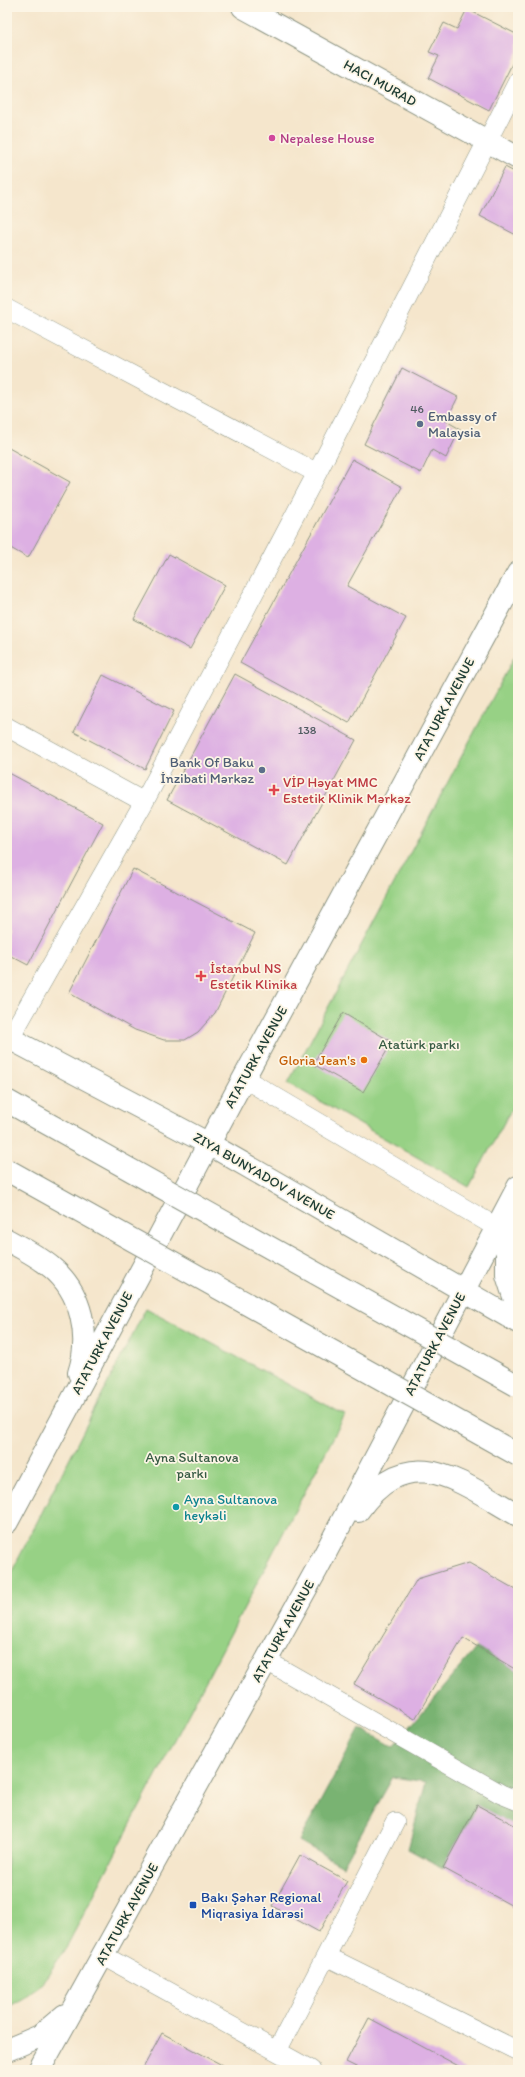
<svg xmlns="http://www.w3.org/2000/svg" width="525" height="2077" font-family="Itim,sans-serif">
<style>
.green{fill:#97d185;stroke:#5b875c}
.forest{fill:#79b372;stroke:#4c7853}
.building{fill:#ddb0e3}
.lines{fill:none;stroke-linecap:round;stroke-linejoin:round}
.service-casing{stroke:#8a9280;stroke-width:20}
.minor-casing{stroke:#8a9280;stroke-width:24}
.secondary-casing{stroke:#8a9280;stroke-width:24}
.service{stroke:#fff;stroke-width:19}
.minor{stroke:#fff;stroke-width:22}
.secondary{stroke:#fff;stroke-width:22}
.primary-bridge-casing{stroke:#8a9280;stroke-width:24;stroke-linecap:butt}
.primary-bridge{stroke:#fff;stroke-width:22}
.hotel-dot{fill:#d1479c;stroke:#fcf5e5;stroke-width:1.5}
.service-dot{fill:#5c6f8a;stroke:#fcf5e5;stroke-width:1.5}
.health-dot{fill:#e0444e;stroke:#fcf5e5;stroke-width:1.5}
.food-dot{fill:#e8710a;stroke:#fcf5e5;stroke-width:1.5}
.culture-dot{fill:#0f9aa8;stroke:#fcf5e5;stroke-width:1.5}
.transit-dot{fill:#1a4fb4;stroke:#fcf5e5;stroke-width:1.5}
.labels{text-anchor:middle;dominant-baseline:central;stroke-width:3.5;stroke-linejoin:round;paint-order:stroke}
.number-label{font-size:12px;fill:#4e5a60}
.street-label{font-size:14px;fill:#1f3d34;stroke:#fcf5e5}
.hotel-label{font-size:14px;fill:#b23c85;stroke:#fcf5e5;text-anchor:start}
.service-label{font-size:14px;fill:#4e5e75;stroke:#fcf5e5;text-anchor:start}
.health-label{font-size:14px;fill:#be3a42;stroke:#fcf5e5;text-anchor:start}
.park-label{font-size:14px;fill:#375b44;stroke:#fcf5e5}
.food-label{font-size:14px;fill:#c56008;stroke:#fcf5e5;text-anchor:end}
.culture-label{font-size:14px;fill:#0d838f;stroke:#fcf5e5;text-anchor:start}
.transit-label{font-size:14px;fill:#164399;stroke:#fcf5e5;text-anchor:start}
</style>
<rect width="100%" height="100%" fill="#fcf5e5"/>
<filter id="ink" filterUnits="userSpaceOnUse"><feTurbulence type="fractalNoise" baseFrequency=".025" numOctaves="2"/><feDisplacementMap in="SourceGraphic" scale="8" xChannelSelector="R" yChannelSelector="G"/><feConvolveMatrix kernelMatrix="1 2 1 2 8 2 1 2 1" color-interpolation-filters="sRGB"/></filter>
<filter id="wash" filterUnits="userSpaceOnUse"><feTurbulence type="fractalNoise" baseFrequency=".012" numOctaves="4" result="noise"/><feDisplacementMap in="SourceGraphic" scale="16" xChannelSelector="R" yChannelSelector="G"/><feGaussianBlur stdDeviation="0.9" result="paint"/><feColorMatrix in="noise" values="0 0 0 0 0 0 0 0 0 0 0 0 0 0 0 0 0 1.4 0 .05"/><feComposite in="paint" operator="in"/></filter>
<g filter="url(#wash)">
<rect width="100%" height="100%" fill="#f5e6cc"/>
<!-- green -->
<path class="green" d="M518,650V1097L469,1187L288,1083Z
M146,1308L345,1415L68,1944C49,1973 40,1993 7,2007V1581Z"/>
<!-- forest -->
<path class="forest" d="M477,1647L518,1671V1817L511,1824L477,1805L443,1868L408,1849L426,1782L393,1777L343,1866L299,1841L360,1728L393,1747Z"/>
<g id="blocks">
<!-- building -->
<path class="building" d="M467,9L518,35V52L489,110L428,78L439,56L429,52L444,23L457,29Z
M505,167L518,174V236L480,216Z
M402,368L458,397L446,421L460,429L446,458L432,450L421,473L364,444Z
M7,447L70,482L28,558L7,546Z
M352,459L402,487L347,586L406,618L349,723L240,663Z
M169,554L225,585L190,649L134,619Z
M235,674L356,740L288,865L167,800Z
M103,675L174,711L145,769L74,732Z
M9,773L103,823L28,965L7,954V776Z
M133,869L255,933L215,1013L198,1032L185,1040H164L135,1030L69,993Z
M343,1013L392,1042L363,1092L313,1064Z
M469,1563L518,1591V1671L463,1638L415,1719L354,1684L417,1579Z
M477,1805L518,1827V1909L443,1868Z
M300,1855L347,1881L319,1932L272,1906Z
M369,2018L466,2070H362L346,2062Z
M162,2033L222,2065L219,2070H142Z"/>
</g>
</g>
<g filter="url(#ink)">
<use href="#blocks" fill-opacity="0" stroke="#8a9280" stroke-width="1"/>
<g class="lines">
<!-- service casing -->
<g class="service-casing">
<path id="service" d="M7,309L317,473
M7,727L144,802
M10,1038L144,802L317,473L518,81
M245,1079L496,1227
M267,1661L501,1794L518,1801
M104,1956L311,2070
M326,1956L518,2051
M277,2051L395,1822"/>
</g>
<!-- minor casing -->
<g class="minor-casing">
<path id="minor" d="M243,7L518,158"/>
</g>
<!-- secondary casing -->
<g class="secondary-casing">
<path id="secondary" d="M7,1037L209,1144L518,1322
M518,1210L507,1241V1275L518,1309
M7,1240C22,1248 38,1256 51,1267C82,1292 91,1337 79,1373
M358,1511C410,1438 459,1482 518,1515
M7,1522L238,1089L518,573
M7,2050L40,2036L65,2015
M39,2070L317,1569L518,1187"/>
</g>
<!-- service -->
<use href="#service" class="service"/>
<!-- minor -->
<use href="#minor" class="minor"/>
<!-- secondary -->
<use href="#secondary" class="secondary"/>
<!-- primary-bridge casing -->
<g class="primary-bridge-casing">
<path id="primary-bridge" d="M7,1101L518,1386
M7,1170L518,1455"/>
</g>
<!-- primary-bridge -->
<use href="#primary-bridge" class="primary-bridge"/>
</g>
</g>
<!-- markers -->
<circle class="hotel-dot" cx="272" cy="138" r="4"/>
<g class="service-dot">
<circle cx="420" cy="424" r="4"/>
<circle cx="262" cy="770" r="4"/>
</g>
<g class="health-dot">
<path d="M272 784h4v4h4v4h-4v4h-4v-4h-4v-4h4z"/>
<path d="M199 970h4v4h4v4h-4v4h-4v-4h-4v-4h4z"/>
</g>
<circle class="food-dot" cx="364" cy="1060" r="4"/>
<circle class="culture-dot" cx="176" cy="1507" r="4"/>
<rect class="transit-dot" x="189" y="1901" width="8" height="8" rx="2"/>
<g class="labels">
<!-- number labels -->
<g class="number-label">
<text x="417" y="409">46</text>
<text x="307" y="730">138</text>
</g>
<!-- street labels -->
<g class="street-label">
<text transform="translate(380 83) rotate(29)">HACI MURAD</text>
<text transform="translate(444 709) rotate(-62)">ATATURK AVENUE</text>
<text transform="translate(256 1057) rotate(-61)">ATATURK AVENUE</text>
<text transform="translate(264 1176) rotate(30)">ZIYA BUNYADOV AVENUE</text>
<text transform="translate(102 1343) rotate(-62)">ATATURK AVENUE</text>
<text transform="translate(435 1344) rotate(-62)">ATATURK AVENUE</text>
<text transform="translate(283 1631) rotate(-61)">ATATURK AVENUE</text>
<text transform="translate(127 1914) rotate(-61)">ATATURK AVENUE</text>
</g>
<!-- hotel labels -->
<g class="hotel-label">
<text x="280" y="138">Nepalese House</text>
</g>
<!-- service labels -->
<g class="service-label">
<text x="428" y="416">Embassy of<tspan x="428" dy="16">Malaysia</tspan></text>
<text x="254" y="762" text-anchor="end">Bank Of Baku<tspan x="254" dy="16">İnzibati Mərkəz</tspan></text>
</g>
<!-- health labels -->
<g class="health-label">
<text x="283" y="782">VİP Həyat MMC<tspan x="283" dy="16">Estetik Klinik Mərkəz</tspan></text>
<text x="210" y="968">İstanbul NS<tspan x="210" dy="16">Estetik Klinika</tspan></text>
</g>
<!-- park labels -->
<g class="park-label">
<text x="419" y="1044">Atatürk parkı</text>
<text x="192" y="1457">Ayna Sultanova<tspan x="192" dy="16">parkı</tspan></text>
</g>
<!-- food labels -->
<g class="food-label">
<text x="356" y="1060">Gloria Jean's</text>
</g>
<!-- culture labels -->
<g class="culture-label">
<text x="184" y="1499">Ayna Sultanova<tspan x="184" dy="16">heykəli</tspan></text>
</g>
<!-- transit labels -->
<g class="transit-label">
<text x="201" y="1897">Bakı Şəhər Regional<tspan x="201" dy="16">Miqrasiya İdarəsi</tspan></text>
</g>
</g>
<!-- margin -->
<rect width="525" height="2077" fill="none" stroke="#fcf5e5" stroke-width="24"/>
</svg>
